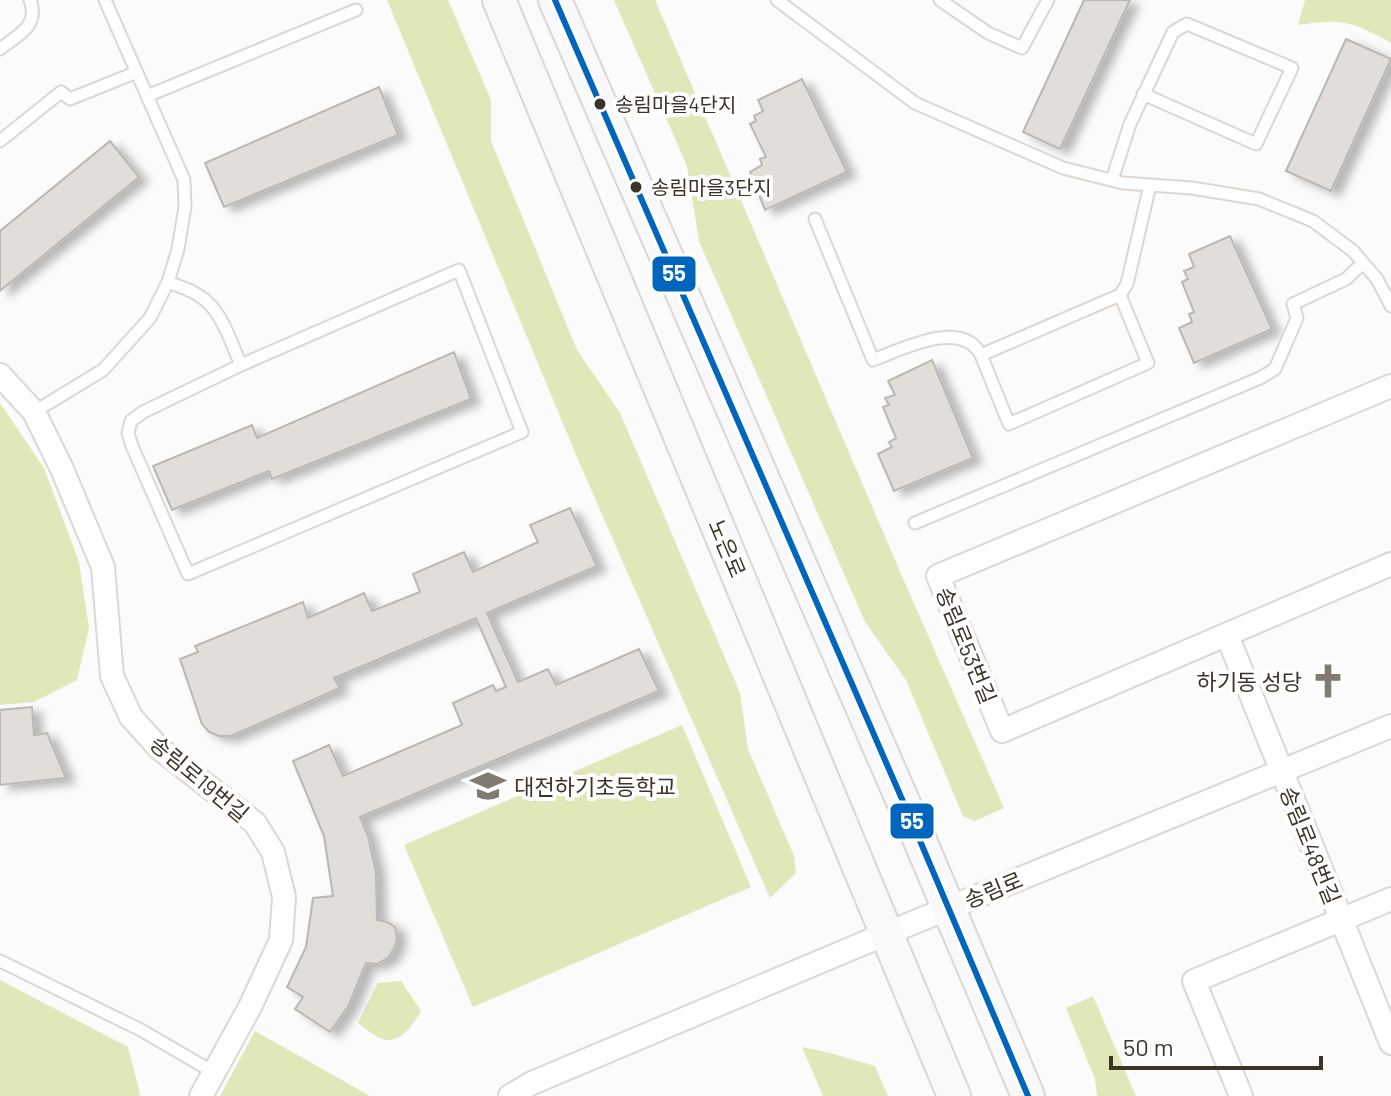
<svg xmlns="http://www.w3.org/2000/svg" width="1391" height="1096" font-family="Barlow,'Noto Sans KR',sans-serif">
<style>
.green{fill:#e0e8ba}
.building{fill:#e1ddd8;stroke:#bbb7b2;stroke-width:2;filter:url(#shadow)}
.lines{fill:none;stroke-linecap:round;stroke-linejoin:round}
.lane-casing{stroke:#dcd7d2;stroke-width:15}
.street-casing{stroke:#dcd7d2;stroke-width:26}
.secondary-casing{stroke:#dcd7d2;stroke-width:36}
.lane{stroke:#fefefe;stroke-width:11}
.street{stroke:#fefefe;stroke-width:22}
.secondary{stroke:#f9f9fb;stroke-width:32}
.bus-1-casing{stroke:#fff;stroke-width:12}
.bus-1{stroke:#0065bd;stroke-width:6}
.bus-dot{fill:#3d3428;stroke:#fff;stroke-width:3}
.labels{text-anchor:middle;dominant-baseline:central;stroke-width:8;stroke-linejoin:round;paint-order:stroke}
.bus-label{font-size:20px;fill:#3d3428;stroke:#fff;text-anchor:start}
.street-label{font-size:22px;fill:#3d3428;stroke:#fff}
.poi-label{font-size:22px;fill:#3d3428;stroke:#fff;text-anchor:end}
.line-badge{stroke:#fff;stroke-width:3}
.badge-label{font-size:22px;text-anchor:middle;font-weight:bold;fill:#fff}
</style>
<defs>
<filter id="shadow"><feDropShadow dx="9" dy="5" stdDeviation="4" flood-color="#0004"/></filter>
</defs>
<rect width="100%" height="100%" fill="#fbfbfb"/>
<!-- green -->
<path class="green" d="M387,0H448L491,100V141L577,350L620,413L740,693L748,749L794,856L796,873L770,898L579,462Z
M614,0H655L901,574L1004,808L975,821L963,816L906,680L865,622L699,241L687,166Z
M1305,0H1391V43C1353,21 1342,18 1298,25Z
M0,403L44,468L79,562L89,628L77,680L34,702L0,705Z
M682,725L751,887L473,1007L404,845Z
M0,980L128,1047L140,1094L139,1096H0Z
M401,981L421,1011C414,1023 403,1041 387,1040C377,1039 365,1028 358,1023L378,983Z
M1093,996L1136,1096H1097L1095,1079L1066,1008Z
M255,1031L370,1096H220Z
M802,1047L830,1053L875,1066L888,1096H823Z"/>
<!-- building -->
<path class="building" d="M1084,0H1130L1060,149L1023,132Z
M1346,39L1391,59L1331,191L1286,171Z
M802,79L847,172L765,210L750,172L762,165L760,159L766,157L750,124L756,121L754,116L763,111L758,100Z
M379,87L398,135L224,207L205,163Z
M110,141L139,177L0,291V231Z
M1230,236L1272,329L1194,363L1179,328L1192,322L1189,314L1194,312L1182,282L1188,279L1184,271L1194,267L1189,254Z
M454,352L471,399L272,479L269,471L172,510L153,466L252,425L257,438Z
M932,360L973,458L894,491L878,454L892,447L889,442L896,438L883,407L889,405L885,398L895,395L888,381Z
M570,508L597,566L487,613L518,682L548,669L556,685L639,649L659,691L360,817L368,836L376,872L377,920L387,922L395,927L397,937L395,947L388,958L377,964L366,963L349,1005L330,1032L295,1009L303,997L287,987L306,947L313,898L333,896L324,836L293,761L329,745L343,776L462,725L453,703L493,685L496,691L506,687L476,618L334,678L340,688L231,736H219L209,732L202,724L180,659L198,652L195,646L303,602L308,618L364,593L372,611L420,592L413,574L464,552L473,572L538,542L530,525Z
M32,707L34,735L47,733L66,778L0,785V710Z"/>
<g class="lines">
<!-- lane casing -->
<g class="lane-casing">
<path id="lane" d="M777,0L915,103L1063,168L1123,183L1192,188L1259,199L1313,221L1353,251L1377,279L1391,306
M940,0L988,33L1022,48L1048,0
M0,49C18,35 40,26 30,0
M147,96L356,10
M0,141L61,92L70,99L137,72
M1112,180L1130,124L1173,32L1187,24L1292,68L1256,144L1143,94
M815,219L873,360C902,349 962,318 981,355L1120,295L1127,284L1150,185
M168,282C178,286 189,289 198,295C222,309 230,341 241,365L459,270L522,432L188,574L132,446L128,433L131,421L143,412L241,365
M981,355L1009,424L1148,363L1120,295
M34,412L103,370L150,318L168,282L178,249L185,207L184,180L105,0
M915,523L1260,378L1275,369L1297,318L1293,304L1346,279L1363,263
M0,961L141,1030L213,1072"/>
</g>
<!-- street casing -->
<g class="street-casing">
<path id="street" d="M0,375L34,412L62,469L103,567L112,676L131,717L159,748L255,823L273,852L284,897L281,940L250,1007L201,1096
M1391,386L938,576L1002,731L1391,564
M1227,635L1391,1043
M510,1096L532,1083L888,933L1391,726
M1241,1096L1194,981L1391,899"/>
</g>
<!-- secondary casing -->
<g class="secondary-casing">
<path id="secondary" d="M499,0L954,1096
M555,0L918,836L1028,1096"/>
</g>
<!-- lane -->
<use href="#lane" class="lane"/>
<!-- street -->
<use href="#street" class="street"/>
<!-- secondary -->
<use href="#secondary" class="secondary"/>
<!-- bus-1 casing -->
<g class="bus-1-casing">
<path id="bus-1" d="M555,0L918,836L1028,1096"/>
</g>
<!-- bus-1 -->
<use href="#bus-1" class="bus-1"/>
</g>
<!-- icons -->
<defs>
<g id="church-bare" transform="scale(2.76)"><path d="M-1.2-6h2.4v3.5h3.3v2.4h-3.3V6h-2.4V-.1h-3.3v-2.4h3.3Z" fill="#807a72" stroke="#fff" stroke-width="2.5" paint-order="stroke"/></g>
<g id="school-bare" transform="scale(2.76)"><path d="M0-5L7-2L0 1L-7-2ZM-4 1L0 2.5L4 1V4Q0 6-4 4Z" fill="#807a72" stroke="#fff" stroke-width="2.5" paint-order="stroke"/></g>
</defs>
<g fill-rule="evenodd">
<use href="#church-bare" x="1328" y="681"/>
<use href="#school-bare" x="488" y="786"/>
</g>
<!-- markers -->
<g class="bus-dot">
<circle cx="600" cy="104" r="7"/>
<circle cx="636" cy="187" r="7"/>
</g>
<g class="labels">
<!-- bus labels -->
<g class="bus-label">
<text x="615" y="104">송림마을4단지</text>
<text x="651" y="187">송림마을3단지</text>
</g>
<!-- street labels -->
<g class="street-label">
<text transform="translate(728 548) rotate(67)">노은로</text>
<text transform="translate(967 645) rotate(68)">송림로53번길</text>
<text transform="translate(200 778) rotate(40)">송림로19번길</text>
<text transform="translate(1311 845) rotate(68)">송림로48번길</text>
<text transform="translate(993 889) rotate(-22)">송림로</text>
</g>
<!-- poi labels -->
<g class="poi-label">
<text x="1302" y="681">하기동 성당</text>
<text x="514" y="786" text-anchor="start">대전하기초등학교</text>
</g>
</g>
<g class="line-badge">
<rect x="651" y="255" width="46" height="38" rx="8" fill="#0065bd"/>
<rect x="889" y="802" width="46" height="38" rx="8" fill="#0065bd"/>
</g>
<g class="badge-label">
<text x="674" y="281">55</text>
<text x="912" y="829">55</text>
</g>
<!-- scale -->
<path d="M1111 1056v12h210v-12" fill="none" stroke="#3d3428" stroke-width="4"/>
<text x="1123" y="1056" font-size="24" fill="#3d3428" stroke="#ffffff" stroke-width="6" paint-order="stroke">50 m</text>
</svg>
